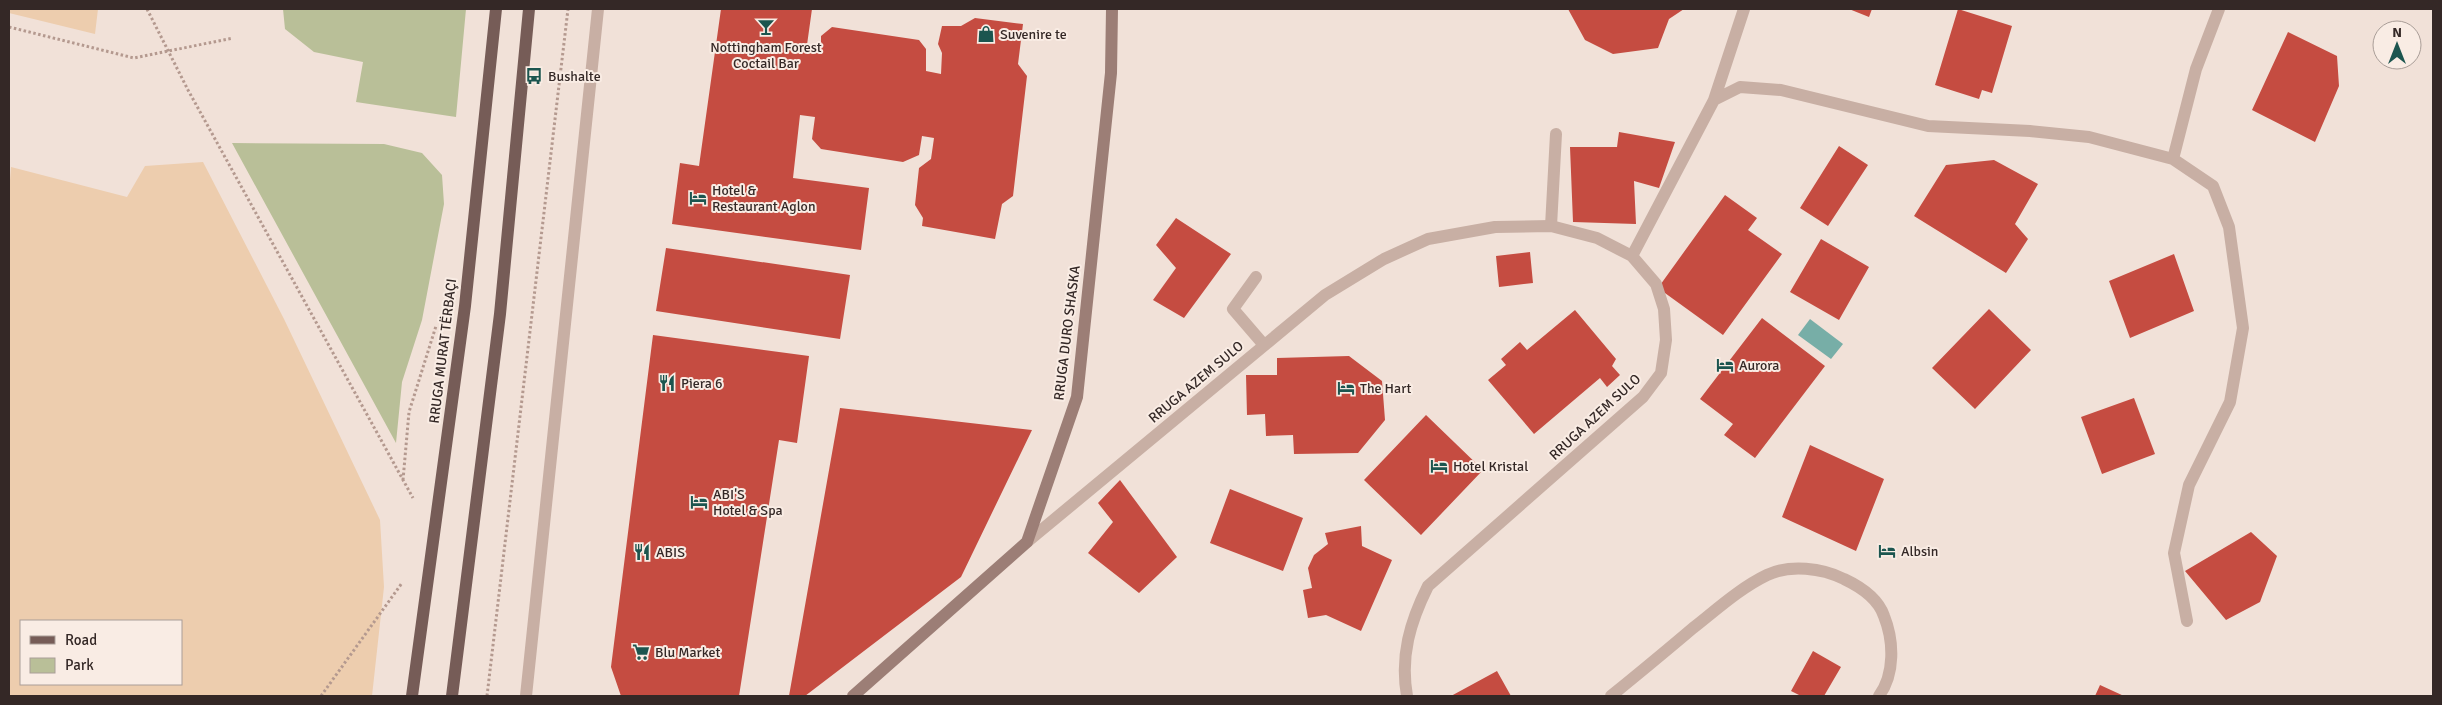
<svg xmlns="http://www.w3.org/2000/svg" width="2442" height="705" font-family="Signika,sans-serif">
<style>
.green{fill:#b9bf98}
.sand{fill:#edcdae;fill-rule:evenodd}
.water{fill:#77aea7}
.building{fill:#c54c41}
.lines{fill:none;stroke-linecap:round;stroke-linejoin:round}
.path{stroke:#b4998f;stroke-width:3;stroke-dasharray:2.5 2.5;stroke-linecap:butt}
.service{stroke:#c8afa4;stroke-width:12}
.pedestrian{stroke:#c8afa4;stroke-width:12}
.minor{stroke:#c8afa4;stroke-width:12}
.secondary{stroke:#9c7e76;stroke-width:12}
.primary{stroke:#765c57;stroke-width:12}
.labels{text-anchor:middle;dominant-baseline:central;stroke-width:4;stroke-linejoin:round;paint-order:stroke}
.poi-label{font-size:14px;fill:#342826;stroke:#f9ece4;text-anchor:start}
.street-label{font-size:14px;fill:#342826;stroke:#f9ece4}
</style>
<rect width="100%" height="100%" fill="#f1e1d8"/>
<!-- green -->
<path class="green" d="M283,9H466L456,117L356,102L363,62L314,52L285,29Z
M232,143L384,144L422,153L442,175L444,204L422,320L402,382L396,443Z"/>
<!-- sand -->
<path class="sand" d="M9,9H98L95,34L9,13Z
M203,162L284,319L380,520L384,587L372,696H9V193L11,167L127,197L145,166ZM21,621H181V684H21Z"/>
<!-- water -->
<path class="water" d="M1810,319L1843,344L1831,359L1798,335Z"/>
<!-- building -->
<path class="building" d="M721,9H812L806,52H821V36L832,27L919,40L926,49V71L941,74L942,53L938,44L942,26H961L975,18L1023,24L1018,64L1027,76L1013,196L1002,204L995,239L922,226L923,218L915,205L919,168L931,159L934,138L922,136L919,155L903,162L821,149L812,139L815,117L800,115L793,178L869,188L861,250L672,224L680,163L699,166Z
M1568,9H1684L1669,19L1658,48L1613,54L1585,40Z
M1849,9H1872L1869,17Z
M1958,9L2012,26L1992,93L1982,90L1979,99L1935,85Z
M2288,32L2337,56L2339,86L2315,142L2252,110Z
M1619,132L1675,142L1659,188L1634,181L1636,224L1573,222L1570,147H1617Z
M1839,146L1868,165L1828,226L1800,208Z
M1994,160L2038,184L2015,224L2028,239L2006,273L1914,216L1946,165Z
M1725,195L1757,218L1748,230L1782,254L1723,335L1658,288Z
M1176,218L1231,254L1184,318L1153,300L1176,268L1156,245Z
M1821,239L1869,267L1839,320L1790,292Z
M666,248L850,275L840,339L656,311Z
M1530,252L1533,283L1499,287L1496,256Z
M2174,254L2194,311L2130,338L2109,281Z
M1989,309L2031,350L1975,409L1932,368Z
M1575,310L1616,359L1612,366L1620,375L1607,387L1600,378L1534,434L1488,380L1506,365L1501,359L1520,342L1527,350Z
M1762,318L1825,366L1755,458L1724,435L1733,424L1700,399Z
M653,335L809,356L797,443L779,440L739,696H621L611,667Z
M1349,356L1382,381L1385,420L1358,453L1294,454L1293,435L1266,436L1265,414L1247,415L1246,375H1277V358Z
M2134,398L2155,454L2102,474L2081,417Z
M840,408L1032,430L961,577L805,696H789Z
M1426,415L1483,470L1421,535L1364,480Z
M1810,445L1884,479L1856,551L1782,517Z
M1120,480L1177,557L1139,593L1088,553L1113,522L1098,503Z
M1230,489L1303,518L1283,571L1210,543Z
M1361,526L1362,546L1392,560L1361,631L1326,615L1308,618L1303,590L1312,588L1308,568L1314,555L1328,544L1325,533Z
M2251,532L2277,556L2260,602L2226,620L2185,571Z
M1813,651L1841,667L1824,696H1801L1791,691Z
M1497,671L1511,696H1451Z
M2100,685L2124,696H2095Z"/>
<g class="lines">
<!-- path -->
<path class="path" d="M147,9L188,90L413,498
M9,27L134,58L233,38
M403,480L409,412L436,326
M321,696L402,583
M487,696L568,9"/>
<!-- service -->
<path class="service" d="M1551,226L1556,134
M1256,277L1233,309L1264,345"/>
<!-- pedestrian -->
<path class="pedestrian" d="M526,696L598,9"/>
<!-- minor -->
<path class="minor" d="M1714,100L1744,9
M2173,159L2196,69L2219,9
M1632,256L1714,100L1740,87L1781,90L1928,126L2030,131L2089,137L2173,159L2213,186L2229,227L2243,328L2230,402L2189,485L2174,553L2187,621
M1027,542L1325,295L1384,259L1428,239L1495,227L1551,226L1597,238L1632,256L1656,284L1664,309L1666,340L1661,373L1643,397L1428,586C1410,622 1400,656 1407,696
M1611,696C1638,674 1666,651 1693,628C1716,610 1740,588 1767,575C1790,564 1822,568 1844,579C1861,587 1878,598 1884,616C1894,641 1895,674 1879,696"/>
<!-- secondary -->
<path class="secondary" d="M853,696L1027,542L1077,397L1111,73L1112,9"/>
<!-- primary -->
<path class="primary" d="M412,696L465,306L496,9
M452,696L500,314L529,9"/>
</g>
<!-- icons -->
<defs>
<g id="bar-bare" transform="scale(1.35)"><path d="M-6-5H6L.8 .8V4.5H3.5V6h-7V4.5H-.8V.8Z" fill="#1c554f" stroke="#f9ece4" stroke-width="2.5" paint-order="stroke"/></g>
<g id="shop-bare" transform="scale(1.35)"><path d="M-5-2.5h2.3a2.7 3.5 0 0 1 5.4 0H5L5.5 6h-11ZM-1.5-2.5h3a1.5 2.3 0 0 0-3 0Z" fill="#1c554f" stroke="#f9ece4" stroke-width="2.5" paint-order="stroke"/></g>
<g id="bus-bare" transform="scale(1.35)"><path d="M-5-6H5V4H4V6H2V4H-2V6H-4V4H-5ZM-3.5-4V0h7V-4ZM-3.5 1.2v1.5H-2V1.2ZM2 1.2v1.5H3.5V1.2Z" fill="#1c554f" stroke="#f9ece4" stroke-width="2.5" paint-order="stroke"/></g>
<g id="hotel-bare" transform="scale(1.35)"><path d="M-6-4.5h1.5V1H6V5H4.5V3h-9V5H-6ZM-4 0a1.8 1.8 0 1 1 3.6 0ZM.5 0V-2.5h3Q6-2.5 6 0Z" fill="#1c554f" stroke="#f9ece4" stroke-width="2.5" paint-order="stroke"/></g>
<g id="restaurant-bare" transform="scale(1.35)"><path d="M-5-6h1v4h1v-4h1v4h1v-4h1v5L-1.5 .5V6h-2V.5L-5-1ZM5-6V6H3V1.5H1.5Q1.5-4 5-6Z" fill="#1c554f" stroke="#f9ece4" stroke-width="2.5" paint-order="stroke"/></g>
<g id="supermarket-bare" transform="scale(1.35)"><path d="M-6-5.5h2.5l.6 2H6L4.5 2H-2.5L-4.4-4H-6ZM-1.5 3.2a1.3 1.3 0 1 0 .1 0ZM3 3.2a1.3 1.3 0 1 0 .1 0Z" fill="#1c554f" stroke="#f9ece4" stroke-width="2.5" paint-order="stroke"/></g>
</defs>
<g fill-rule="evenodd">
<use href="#bar-bare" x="766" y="27"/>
<use href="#shop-bare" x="986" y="34"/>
<use href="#bus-bare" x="534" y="76"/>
<use href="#hotel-bare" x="698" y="198"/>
<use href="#hotel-bare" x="1725" y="365"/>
<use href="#restaurant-bare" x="667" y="383"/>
<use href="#hotel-bare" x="1346" y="388"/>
<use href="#hotel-bare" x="1439" y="466"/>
<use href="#hotel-bare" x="699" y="502"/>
<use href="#hotel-bare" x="1887" y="551"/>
<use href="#restaurant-bare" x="642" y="552"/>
<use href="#supermarket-bare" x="641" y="652"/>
</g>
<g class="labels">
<!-- poi labels -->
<g class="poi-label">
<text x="1000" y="34">Suvenire te</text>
<text x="766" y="47" text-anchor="middle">Nottingham Forest<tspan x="766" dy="16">Coctail Bar</tspan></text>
<text x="548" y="76">Bushalte</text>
<text x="712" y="190">Hotel &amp;<tspan x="712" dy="16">Restaurant Aglon</tspan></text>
<text x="1739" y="365">Aurora</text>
<text x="681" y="383">Piera 6</text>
<text x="1360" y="388">The Hart</text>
<text x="1453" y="466">Hotel Kristal</text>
<text x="713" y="494">ABI'S<tspan x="713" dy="16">Hotel &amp; Spa</tspan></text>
<text x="1901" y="551">Albsin</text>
<text x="656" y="552">ABIS</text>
<text x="655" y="652">Blu Market</text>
</g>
<!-- street labels -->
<g class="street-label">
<text transform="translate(1067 333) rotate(-83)">RRUGA DURO SHASKA</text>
<text transform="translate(443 351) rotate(-83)">RRUGA MURAT TËRBAÇI</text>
<text transform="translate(1196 382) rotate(-40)">RRUGA AZEM SULO</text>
<text transform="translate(1595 417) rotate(-43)">RRUGA AZEM SULO</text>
</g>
</g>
<!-- border -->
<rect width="2442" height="705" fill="none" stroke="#342826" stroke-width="20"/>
<!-- legend -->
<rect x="20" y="620" width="162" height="65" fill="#f9ece4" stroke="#aa9e98"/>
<rect x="30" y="636" width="25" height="8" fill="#765c57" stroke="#aa9e98"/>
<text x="65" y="645" font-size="15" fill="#342826">Road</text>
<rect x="30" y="658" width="25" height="15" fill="#b9bf98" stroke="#aa9e98"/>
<text x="65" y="670" font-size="15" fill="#342826">Park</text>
<!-- north arrow -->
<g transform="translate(2397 45)"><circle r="24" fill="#f9ece4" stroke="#aa9e98"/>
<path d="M0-4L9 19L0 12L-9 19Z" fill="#1c554f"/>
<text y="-8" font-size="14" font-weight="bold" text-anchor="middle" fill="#342826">N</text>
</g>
</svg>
